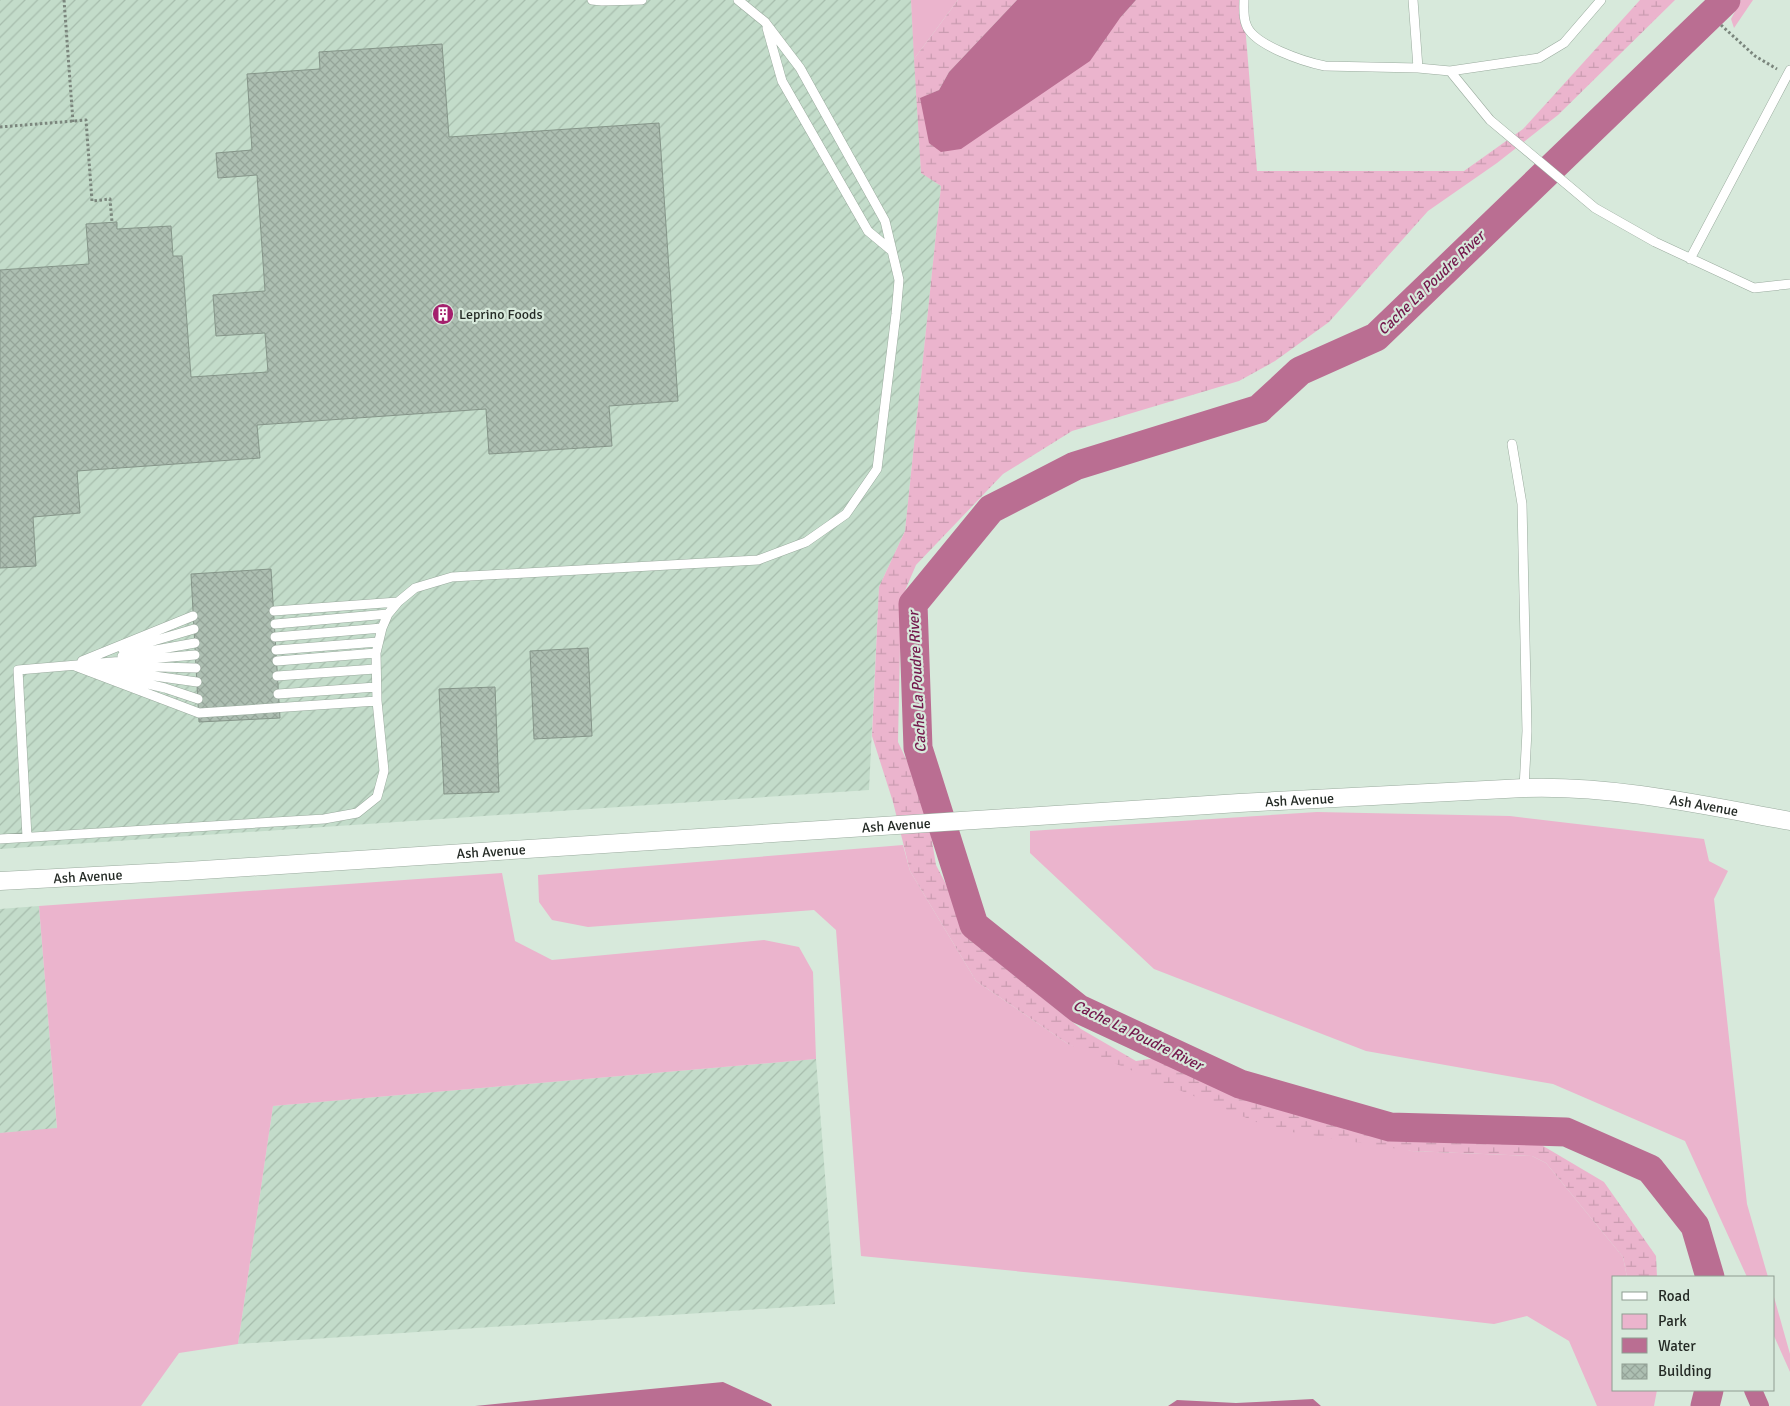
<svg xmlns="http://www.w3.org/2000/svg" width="1790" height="1406" font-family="Signika,sans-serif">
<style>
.industrial{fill:url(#industrial-furrows)}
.green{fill:#ebb4cd}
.wetland{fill:url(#wetland-marsh)}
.water{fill:#ba6e92}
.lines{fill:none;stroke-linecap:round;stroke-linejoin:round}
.canal{stroke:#ba6e92;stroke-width:18}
.river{stroke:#ba6e92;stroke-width:29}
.building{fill:url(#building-cross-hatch);stroke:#859589}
.lane-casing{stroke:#9aab9e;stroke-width:10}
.street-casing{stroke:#9aab9e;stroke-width:19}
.path{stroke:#7b867d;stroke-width:3;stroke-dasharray:2.5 2.5;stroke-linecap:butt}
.lane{stroke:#fff;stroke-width:9}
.street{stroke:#fff;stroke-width:18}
.labels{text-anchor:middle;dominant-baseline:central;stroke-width:4.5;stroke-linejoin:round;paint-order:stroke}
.poi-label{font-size:14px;fill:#242a25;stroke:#d7e9db;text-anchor:start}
.street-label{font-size:14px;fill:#242a25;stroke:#d7e9db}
.water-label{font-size:15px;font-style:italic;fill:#73184c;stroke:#d7e9db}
</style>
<defs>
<pattern id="industrial-furrows" width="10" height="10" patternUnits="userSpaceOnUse" patternTransform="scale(1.25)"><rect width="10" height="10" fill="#c3dcca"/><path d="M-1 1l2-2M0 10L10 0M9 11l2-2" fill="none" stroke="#a7bdad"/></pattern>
<pattern id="wetland-marsh" width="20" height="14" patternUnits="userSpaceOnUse" patternTransform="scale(1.25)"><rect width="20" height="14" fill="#ebb4cd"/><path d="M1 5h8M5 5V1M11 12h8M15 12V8" fill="none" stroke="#c99bb0"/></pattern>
<pattern id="building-cross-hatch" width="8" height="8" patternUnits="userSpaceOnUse" patternTransform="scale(1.25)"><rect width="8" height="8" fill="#adbfb2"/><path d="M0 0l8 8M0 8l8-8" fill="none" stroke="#95a499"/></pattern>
</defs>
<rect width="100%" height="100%" fill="#d7e9db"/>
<!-- industrial -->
<path class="industrial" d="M0,0H911L921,172L941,186L905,531L879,587L869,790L0,849Z
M39,906L57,1129L0,1133V909Z
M816,1059L835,1304L238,1344L273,1106Z"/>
<!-- green -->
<path class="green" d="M911,0H958L914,59Z
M1741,0H1753L1734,28L1731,19Z
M1317,812L1510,816L1704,839L1709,861L1728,871L1714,899L1747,1204L1768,1277H1747L1685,1141L1553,1084L1366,1051L1154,969L1030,853V831Z
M903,845L910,871L976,981L1068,1044L1411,1151L1532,1156L1546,1163L1623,1257L1627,1277H1614V1390H1657L1654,1406H1597L1569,1341L1527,1316L1494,1324L1117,1281L861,1256L836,930L814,910L588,927L552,920L539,902L538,875Z
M502,873L515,941L552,960L764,940L799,947L813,972L816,1059L273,1106L238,1344L179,1353L141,1406H0V1133L57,1128L39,906Z
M1774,1297L1790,1354V1372L1774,1336Z"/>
<!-- wetland -->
<path class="wetland" d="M958,0H1017L949,72L939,90L921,98L1120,18L1136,0H1243L1257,171H1464L1523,129L1640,0H1675L1558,115L1497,163L1428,211L1329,322L1275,361L1239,381L1072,431L1003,474L916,565L901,600L898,742L925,799L936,865L978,946L1081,1029L1136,1061L1156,1058L1246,1094L1395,1133L1533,1140L1604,1182L1656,1256L1657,1277H1627L1623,1257L1546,1163L1532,1156L1411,1151L1273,1129L1068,1044L976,981L910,871L893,802L872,736L879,587L905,531L941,186L921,173L914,59Z"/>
<!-- water -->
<path class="water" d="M1017,0H1136L1120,18L1090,61L961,149L941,152L929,143L920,98L939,90L949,72Z
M723,1382L771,1404L772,1406H475Z
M1313,1399L1321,1406H1168L1177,1400L1236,1403Z"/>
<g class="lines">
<!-- canal -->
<path class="canal" d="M1753,1390L1760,1406"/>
<!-- river -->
<path class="river" d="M1710,1277L1695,1226L1650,1169L1566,1132L1390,1127L1240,1084L1079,1009L974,925L918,748L913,604L991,509L1075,466L1259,409L1300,371L1376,337L1726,0
M1705,1406L1709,1390"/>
</g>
<!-- building -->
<path class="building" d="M442,44L449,137L659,123L678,401L609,406L612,446L489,454L486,409L257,425L260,458L77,471L80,513L33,517L36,566L0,568V270L89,264L86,224L117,222V229L171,226L173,256H182L191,377L268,372L265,333L216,336L213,295L265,291L257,175L218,178L216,153L252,150L247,74L320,69L319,52Z
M271,569L280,718L199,722L191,574Z
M588,648L592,736L534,739L530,651Z
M495,687L499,792L444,794L439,689Z"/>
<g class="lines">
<!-- lane casing -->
<g class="lane-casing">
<path id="lane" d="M592,0L602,1L642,0
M1244,0C1244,7 1243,17 1246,24C1252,45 1305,62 1325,66L1418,68
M1413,0L1418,68L1450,71L1539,58L1564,43L1601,0
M767,28L782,81L868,231L892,251
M1450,71L1490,120L1595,208L1655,242L1754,288L1790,284
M1690,259L1790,70
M1512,444L1522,504L1527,731L1524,788
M274,611L398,602
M275,624L388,614
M275,637L382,628
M123,650L194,629
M276,650L378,642
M122,656L195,643
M82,661L193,616
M277,661L376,653
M75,666L199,713L377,701
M121,666L196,668
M90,667L197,682
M114,676L165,688L198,699
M277,676L375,669
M278,694L376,687
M27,837L18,670L195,655
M0,839L324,819L357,813L377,797L384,771L377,701L376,653L382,628L388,614L398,602L415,588L452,577L758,560L806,542L846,514L877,469L896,314L899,280L885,221L800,68L765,22L738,0"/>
</g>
<!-- street casing -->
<g class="street-casing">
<g id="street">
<path id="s1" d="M0,881L187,871L1239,803L1524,788C1613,785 1703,805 1790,821"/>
</g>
</g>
<!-- path -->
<path class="path" d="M64,0L73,122
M1721,25L1755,56L1777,69
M0,127L86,120L92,201L110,199L112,222"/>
<!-- lane -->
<use href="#lane" class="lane"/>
<!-- street -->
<use href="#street" class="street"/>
</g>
<!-- icons -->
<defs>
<g id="building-disc" transform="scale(1.125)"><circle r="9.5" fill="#a4206d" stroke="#d7e9db"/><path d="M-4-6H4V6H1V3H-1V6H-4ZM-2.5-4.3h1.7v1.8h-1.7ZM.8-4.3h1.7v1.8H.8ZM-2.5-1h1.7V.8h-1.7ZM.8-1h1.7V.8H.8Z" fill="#fff"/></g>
</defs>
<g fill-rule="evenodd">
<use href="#building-disc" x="443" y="314"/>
</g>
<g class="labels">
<!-- poi labels -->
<g class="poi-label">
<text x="459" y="314">Leprino Foods</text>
</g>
<!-- street labels -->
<g class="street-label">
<text stroke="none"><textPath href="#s1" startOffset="1302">Ash Avenue</textPath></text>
<text stroke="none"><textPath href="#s1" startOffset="1708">Ash Avenue</textPath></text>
<text stroke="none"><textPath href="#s1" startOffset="898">Ash Avenue</textPath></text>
<text stroke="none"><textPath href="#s1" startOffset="492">Ash Avenue</textPath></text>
<text stroke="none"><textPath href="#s1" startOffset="88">Ash Avenue</textPath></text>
</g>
<!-- water labels -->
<g class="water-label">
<text transform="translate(1431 283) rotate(-44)">Cache La Poudre River</text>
<text transform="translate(917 682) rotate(-93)">Cache La Poudre River</text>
<text transform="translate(1138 1035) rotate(26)">Cache La Poudre River</text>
</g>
</g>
<!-- legend -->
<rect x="1612" y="1276" width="162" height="115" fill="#d7e9db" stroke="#8f9d92"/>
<rect x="1622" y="1292" width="25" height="8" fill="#ffffff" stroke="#8f9d92"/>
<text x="1658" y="1301" font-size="15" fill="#242a25">Road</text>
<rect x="1622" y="1314" width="25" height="15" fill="#ebb4cd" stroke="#8f9d92"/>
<text x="1658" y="1326" font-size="15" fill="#242a25">Park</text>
<rect x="1622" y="1338" width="25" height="15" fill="#ba6e92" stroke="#8f9d92"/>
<text x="1658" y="1351" font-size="15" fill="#242a25">Water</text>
<rect x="1622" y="1364" width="25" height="15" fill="url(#building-cross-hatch)" stroke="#8f9d92"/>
<text x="1658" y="1376" font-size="15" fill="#242a25">Building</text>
</svg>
